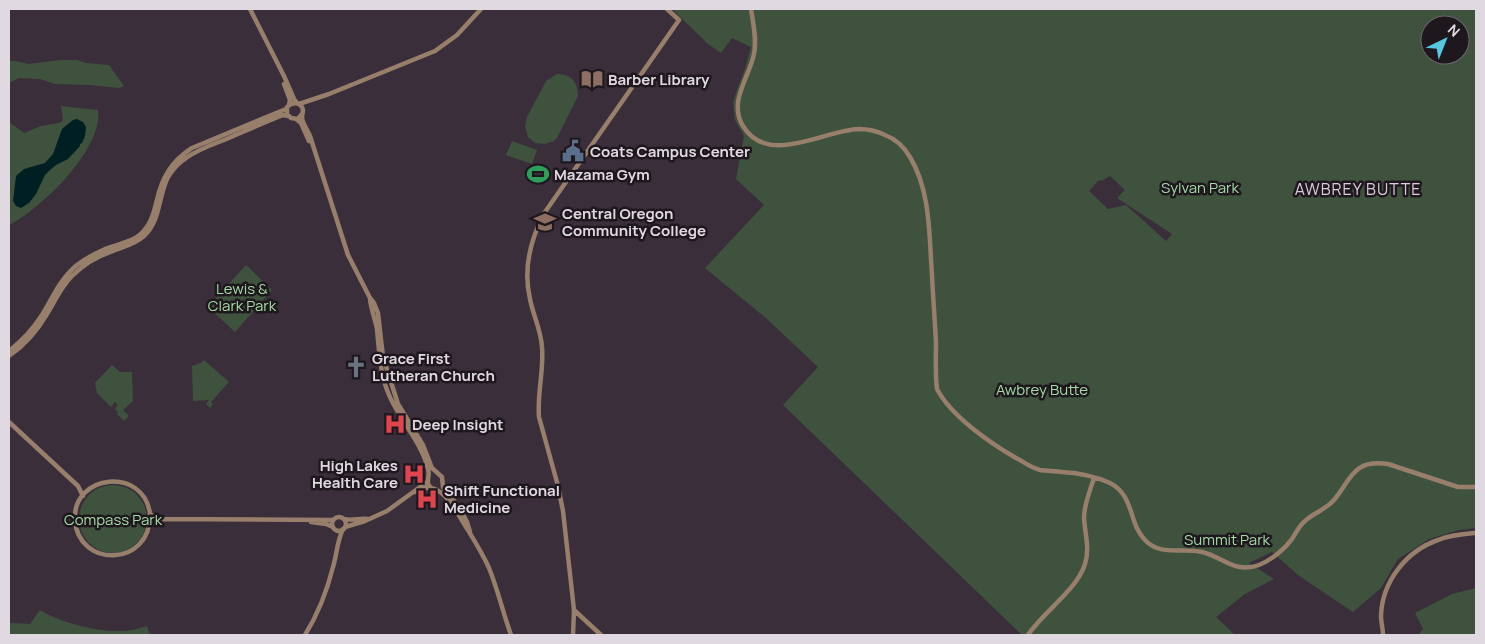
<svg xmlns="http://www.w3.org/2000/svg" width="1485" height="644" font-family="Manrope,sans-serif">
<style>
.green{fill:#3e523e;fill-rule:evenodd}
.water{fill:#001f22}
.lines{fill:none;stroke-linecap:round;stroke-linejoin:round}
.secondary{stroke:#987f6b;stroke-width:4.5}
.labels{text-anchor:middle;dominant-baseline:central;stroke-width:5;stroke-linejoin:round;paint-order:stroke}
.poi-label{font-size:15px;font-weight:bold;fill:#e1d9e1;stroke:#1e181e;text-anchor:start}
.park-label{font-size:15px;fill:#a4daa4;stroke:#1e181e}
.neighbourhood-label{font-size:16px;letter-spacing:1px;fill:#dcccdd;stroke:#1e181e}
</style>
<rect width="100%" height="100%" fill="#3a2e3b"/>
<!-- green -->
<path class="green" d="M672,9H1476V528L1459,530L1429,539L1398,559L1381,588L1353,612L1298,575L1272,552L1249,563L1274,579L1245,594L1216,617L1235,635H1022L783,405L818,367L767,319L705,268L764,205L736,179L744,136L735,120L733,102L736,92L745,69L751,47L732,38L721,53L708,44ZM1430,25H1460V55H1430ZM1110,176L1125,190L1117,198L1172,234L1166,241L1126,205L1108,209L1089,191L1098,181L1103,180Z
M60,60H77L86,63L109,65L124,86L119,88L90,85L55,84L40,79L19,78L9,83V61H15L29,64Z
M557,74C571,74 578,82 578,96L557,138L554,141L545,144L535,143L528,137L525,127L527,117L546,81Z
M61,106L98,110C103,140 62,186 40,203C33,209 26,215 18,220C15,222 12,223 9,226V122L24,133L41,126L59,123L63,121Z
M512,141L537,150L532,164L506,155Z
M246,265L272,290L235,332L208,307Z
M204,360L229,382L211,402L213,404L210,408L206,404L209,400L193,401L192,366L201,363Z
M112,365L120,372H132L133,401L123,410L129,416L124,421L117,414L118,412L115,409L118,405L115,402L111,407L97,393L95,383Z
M79 519a34 34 0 1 1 68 0a34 34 0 1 1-68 0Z
M1476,588V635H1418L1423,629L1415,613L1452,594Z
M40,610C59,622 97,632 120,631C129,631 138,629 147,626L150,635H9V623L30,624Z"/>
<!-- water -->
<path class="water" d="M77,119L83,122L86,127L85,136L82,143L80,144V146L68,159L56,165L50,170L45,175L36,194L29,203L21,208L16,206L13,201L16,176L24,169L45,163L53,154L62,129L73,120Z"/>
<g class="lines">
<!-- secondary -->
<path class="secondary" d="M250,9L284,76L294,99L297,103
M751,9C753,23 757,39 754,54C749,78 728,102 743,126C768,167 824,130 859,129C868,129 877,131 885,135C896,139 904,147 910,157C931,192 929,236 932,275C933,298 935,321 936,343C936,358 935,374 937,389C951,416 990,443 1016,458C1024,462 1031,468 1040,470C1047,471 1055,471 1062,472C1078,473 1095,476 1110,483C1135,496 1128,523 1145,540C1161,557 1182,547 1202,552C1223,557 1235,574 1259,565C1271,560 1284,550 1292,539C1296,533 1299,526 1305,521C1313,513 1325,510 1333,501C1351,481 1351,459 1388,464L1458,487H1476
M284,84L290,100L289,105
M299,104L329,94L435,51L457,35L481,9
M302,114L298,119L291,118L287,114V107C292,102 301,101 303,110C303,112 302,115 302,118C303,124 308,131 310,136L348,255L370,298L374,303L378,313L383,357L398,404L423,445L432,468L442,477L443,487L459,507L467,522L470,532
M296,119L301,123L309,141
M370,299C371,309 375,319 377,329C379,350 380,371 387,390C397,418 421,440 428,469C430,475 427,479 428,484L431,488C445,491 452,505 460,517C470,534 481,550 489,568C498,590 503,613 511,635
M9,351C22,341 33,329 42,315C53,297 60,279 77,265C85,259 94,254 103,250C118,243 136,243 146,228C153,220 154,210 157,200C162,177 172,161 192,148L286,109
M9,356C25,345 37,331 47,314C55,301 61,287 72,276C83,265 95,257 110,252C122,247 134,245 144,236C161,220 158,197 168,177C173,169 178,163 186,158C197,150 211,145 224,140C243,132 263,123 283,115L288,116
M9,422L78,486L83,496
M415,492L425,488H431
M150,514C151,568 78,568 75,520C72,474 144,466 150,514L159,519
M332 524a7 7 0 1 1 14 0a7 7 0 1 1-14 0Z
M344,519C352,521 360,518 368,519
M311,522L326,524L333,527
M150,523L159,519L333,520
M345,527L365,521L387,511L427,482
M574,610L601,635
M305,635C318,614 327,591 333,567C337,554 337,541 343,529
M573,635L574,610L563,511L558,486L539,417C537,393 544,371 542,347C541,330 533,315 530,299C523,269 531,238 545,212L679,20L667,9
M1028,635C1043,612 1077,590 1085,564C1090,549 1085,534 1084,518C1084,504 1090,491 1094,478
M1383,635C1383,629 1381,622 1381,616C1382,582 1406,551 1438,540C1450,535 1464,534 1476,533"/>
</g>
<!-- icons -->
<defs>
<g id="library-bare" transform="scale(1.725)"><path d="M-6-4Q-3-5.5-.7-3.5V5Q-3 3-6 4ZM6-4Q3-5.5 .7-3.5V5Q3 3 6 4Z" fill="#8d6e63" stroke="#1e181e" stroke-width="2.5" paint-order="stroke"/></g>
<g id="civic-bare" transform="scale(1.725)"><path d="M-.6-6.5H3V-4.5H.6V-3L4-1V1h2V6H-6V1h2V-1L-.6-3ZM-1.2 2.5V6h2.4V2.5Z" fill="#5c6f8a" stroke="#1e181e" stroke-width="2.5" paint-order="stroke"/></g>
<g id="stadium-bare" transform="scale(1.725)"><path d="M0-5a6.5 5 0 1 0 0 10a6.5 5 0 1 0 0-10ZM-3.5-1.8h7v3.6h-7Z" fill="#2e9e5b" stroke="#1e181e" stroke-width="2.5" paint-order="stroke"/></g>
<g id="university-bare" transform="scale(1.725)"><path d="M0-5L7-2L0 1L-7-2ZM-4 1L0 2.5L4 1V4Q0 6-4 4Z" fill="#8d6e63" stroke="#1e181e" stroke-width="2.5" paint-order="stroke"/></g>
<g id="church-bare" transform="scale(1.725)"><path d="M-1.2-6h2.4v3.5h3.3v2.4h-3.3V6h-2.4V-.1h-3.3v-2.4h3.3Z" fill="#6b7280" stroke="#1e181e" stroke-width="2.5" paint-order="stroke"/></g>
<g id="hospital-bare" transform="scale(1.725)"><path d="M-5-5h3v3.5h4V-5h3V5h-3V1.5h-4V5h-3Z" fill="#e0444e" stroke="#1e181e" stroke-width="2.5" paint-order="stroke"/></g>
</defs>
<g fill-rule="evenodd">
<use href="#library-bare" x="592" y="79"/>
<use href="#civic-bare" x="573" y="151"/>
<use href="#stadium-bare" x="538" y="174"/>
<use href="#university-bare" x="545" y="222"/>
<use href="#church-bare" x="356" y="367"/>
<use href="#hospital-bare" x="395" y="424"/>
<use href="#hospital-bare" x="414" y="474"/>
<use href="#hospital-bare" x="427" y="499"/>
</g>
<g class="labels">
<!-- poi labels -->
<g class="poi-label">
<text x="608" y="79">Barber Library</text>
<text x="590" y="151">Coats Campus Center</text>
<text x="554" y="174">Mazama Gym</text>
<text x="562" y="213">Central Oregon<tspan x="562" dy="17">Community College</tspan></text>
<text x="372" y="358">Grace First<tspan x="372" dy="17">Lutheran Church</tspan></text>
<text x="412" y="424">Deep Insight</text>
<text x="398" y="465" text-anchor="end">High Lakes<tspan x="398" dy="17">Health Care</tspan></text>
<text x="444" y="490">Shift Functional<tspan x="444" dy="17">Medicine</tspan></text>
</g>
<!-- park labels -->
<g class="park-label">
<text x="1200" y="187">Sylvan Park</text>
<text x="242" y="288">Lewis &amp;<tspan x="242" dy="17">Clark Park</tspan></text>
<text x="1042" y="389">Awbrey Butte</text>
<text x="113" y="519">Compass Park</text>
<text x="1227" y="539">Summit Park</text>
</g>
<!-- neighbourhood labels -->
<g class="neighbourhood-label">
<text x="1358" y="189">AWBREY BUTTE</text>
</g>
</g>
<!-- border -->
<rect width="1485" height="644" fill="none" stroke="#e1d9e1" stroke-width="20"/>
<!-- north arrow -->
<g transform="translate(1445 40) rotate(43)"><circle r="24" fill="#1e181e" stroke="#6c656c"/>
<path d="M0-4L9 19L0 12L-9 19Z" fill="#56c9e0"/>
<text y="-8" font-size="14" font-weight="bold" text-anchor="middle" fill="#e1d9e1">N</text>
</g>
</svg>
